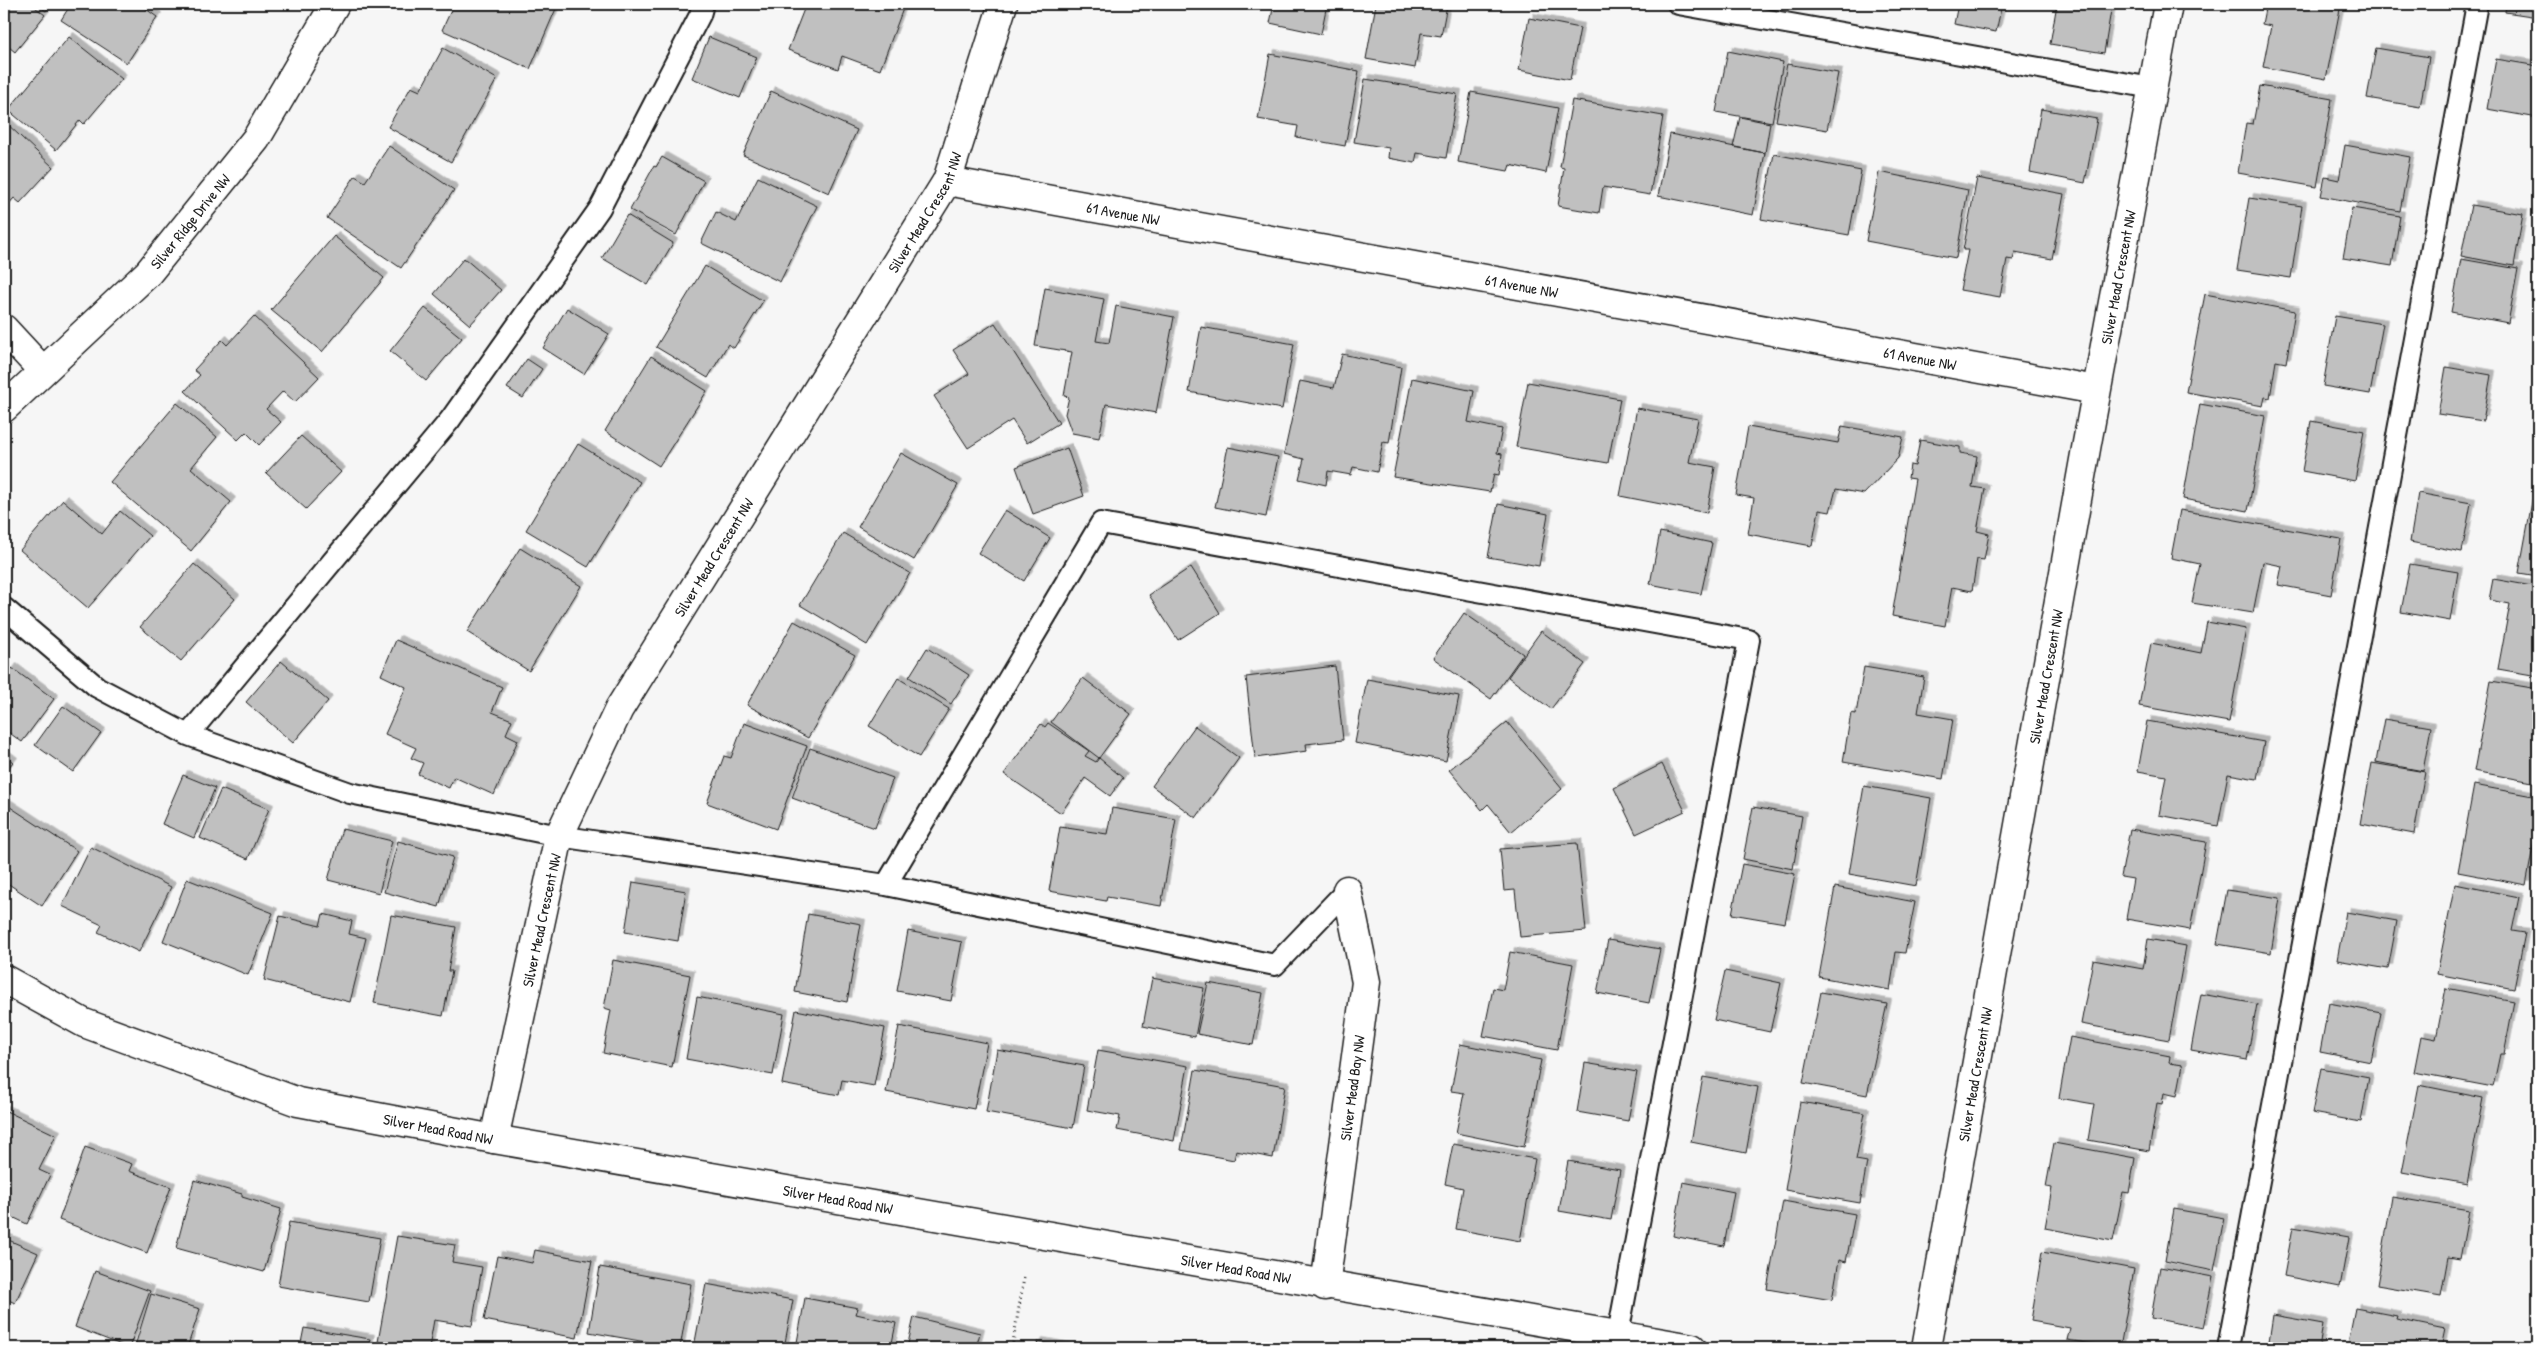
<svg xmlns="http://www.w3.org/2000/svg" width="2542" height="1352" font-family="'Patrick Hand',sans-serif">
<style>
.building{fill:#c0c0c0;stroke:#1c1c1c;filter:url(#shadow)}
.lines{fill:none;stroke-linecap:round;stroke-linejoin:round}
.service-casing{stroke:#1c1c1c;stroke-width:24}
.minor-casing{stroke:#1c1c1c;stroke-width:31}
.tertiary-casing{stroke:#1c1c1c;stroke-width:31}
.path{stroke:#1c1c1c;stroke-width:3;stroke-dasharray:1 4;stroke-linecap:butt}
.service{stroke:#fff;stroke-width:20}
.minor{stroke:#fff;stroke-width:28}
.tertiary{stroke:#fff;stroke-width:28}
.labels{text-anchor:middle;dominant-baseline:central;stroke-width:4;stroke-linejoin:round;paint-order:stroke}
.street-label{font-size:15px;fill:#1c1c1c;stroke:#fff}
</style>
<defs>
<filter id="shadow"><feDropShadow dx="4.5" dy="-4.5" stdDeviation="0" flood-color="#0004"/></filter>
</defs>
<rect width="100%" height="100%" fill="#f6f6f6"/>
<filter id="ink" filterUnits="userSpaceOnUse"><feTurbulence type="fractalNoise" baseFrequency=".02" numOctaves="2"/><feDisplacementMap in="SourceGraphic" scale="10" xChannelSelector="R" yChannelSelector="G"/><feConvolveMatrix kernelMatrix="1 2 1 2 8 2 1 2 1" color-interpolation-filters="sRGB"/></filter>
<g filter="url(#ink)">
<!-- building -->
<path class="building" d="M4,4H31L45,15L15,52L4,43Z
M36,4H51L46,11Z
M71,4H149L146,9L157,17L127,63L61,20Z
M454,4H558L530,69L442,30Z
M754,4H773L771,10Z
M806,4H897L904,6L880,70L842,56L838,69L788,50Z
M1274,4H1327L1321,34L1270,23Z
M1376,4L1447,5L1441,36L1421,33L1415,68L1366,59Z
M1958,4H2002L1996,32L1954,24Z
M2057,4H2112L2104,53L2050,44Z
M2266,4H2341L2326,79L2263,67L2271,26L2262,24Z
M2506,4H2538V17L2505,12Z
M1529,18L1580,28L1570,80L1519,70Z
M69,37L122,79L84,124L80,120L56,150L8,110Z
M709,37L757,57L740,98L692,78Z
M443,48L497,79L451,162L388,127L411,87L420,91Z
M2376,48L2429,57L2420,107L2367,98Z
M1728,51L1783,62L1772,122L1716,112Z
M1270,54L1359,71L1345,146L1296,137L1298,126L1258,119Z
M2496,59L2538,66V118L2487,109Z
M1787,64L1838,73L1827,130L1776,121Z
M1365,79L1457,94L1446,158L1417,153L1415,163L1388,158L1389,148L1354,142Z
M2260,86L2332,99L2317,187L2238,173L2246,123L2253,124Z
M771,91L857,130L829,193L743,155Z
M1471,92L1558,108L1546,173L1510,165L1508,171L1458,162Z
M1572,100L1663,116L1650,195L1603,187L1599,213L1558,206L1564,168L1560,167Z
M2041,109L2097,119L2085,183L2030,172Z
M1740,117L1770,123L1765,153L1733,147Z
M4,121L53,167L20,203L14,198L4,209Z
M1670,134L1765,153L1753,215L1658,196Z
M2345,145L2410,157L2400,211L2321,196L2325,177L2339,180Z
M389,146L454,190L401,268L327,218L355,176L365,182Z
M1774,154L1861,171L1849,235L1761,219Z
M662,157L704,181L676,235L630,210L654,166L656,167Z
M1879,172L1968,190L1956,258L1866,241Z
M758,177L817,206L780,282L701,243L716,212L736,222Z
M1977,178L2064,194L2052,259L2015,252L2013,260L2007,259L2000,297L1960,290L1968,250H1963Z
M2249,198L2302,206L2291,278L2237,270Z
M2471,205L2523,214L2514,266L2461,256Z
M2352,208L2400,216L2392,266L2343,258Z
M627,215L673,243L648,285L602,258Z
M334,236L384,278L322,352L271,310Z
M464,258L501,290L470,325L434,294Z
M2461,259L2518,269L2508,323L2451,312Z
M705,266L763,301L734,348L728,344L708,378L656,347Z
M1045,288L1104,299L1096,341L1109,343L1116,306L1174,317L1156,413L1106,404L1099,438L1072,433L1065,414L1069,397L1064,396L1072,352L1035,346Z
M2205,294L2295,311L2286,363L2276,361L2270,398L2265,397L2263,406L2186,392Z
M425,308L462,338L426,381L390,351Z
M567,308L609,334L584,374L543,348Z
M254,316L319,377L295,402L283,391L266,409L281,422L259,445L246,432L238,440L185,391L200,375L194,370L222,340L227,345Z
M2335,316L2383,324L2370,394L2323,386Z
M995,323L1059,423L1027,443L1012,420L968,448L934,396L969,374L953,350Z
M1201,327L1294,344L1282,409L1189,392Z
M1342,354L1401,367L1389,443L1383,442L1377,472L1353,467L1351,475L1328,471L1326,485L1299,479L1304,459L1284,454L1300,381L1334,388Z
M651,356L707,391L659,466L605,431Z
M527,359L542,369L523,398L507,388Z
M2446,367L2491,375L2483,421L2438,414Z
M1412,378L1474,391L1468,422L1502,429L1497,453L1502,454L1499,475L1494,474L1490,492L1393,477Z
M1528,382L1620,399L1608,463L1516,447Z
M177,403L217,437L191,468L231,502L191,551L110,482Z
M2200,404L2265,416L2248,511L2183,499Z
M1637,408L1698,419L1689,462L1715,467L1707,513L1620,496Z
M2311,421L2364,431L2355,481L2302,471Z
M1842,426L1903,437L1898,458L1864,494L1836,489L1830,512L1819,510L1812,546L1748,534L1754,498L1736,495L1748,427L1838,443Z
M301,436L341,472L306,509L266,473Z
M1920,440L1960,447V453L1977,456L1972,487L1985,489L1977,531L1989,534L1984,560L1977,559L1972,591L1952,587L1945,626L1892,616L1915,479L1908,478L1910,465L1915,466Z
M578,444L640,482L588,567L526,530Z
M1228,447L1278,457L1266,517L1215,507Z
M1067,448L1084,496L1033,514L1016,467Z
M901,453L958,485L914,560L858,527Z
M2535,485H2538V576L2519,573Z
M2418,493L2471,503L2462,552L2410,542Z
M63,500L102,534L120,511L150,536L88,608L20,550Z
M1498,504L1548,514L1539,566L1488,557Z
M1005,510L1050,538L1024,581L978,553Z
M2180,510L2341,539L2331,595L2278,585L2282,566L2263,562L2253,613L2192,603L2200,564L2171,558Z
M1660,532L1712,543L1701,594L1650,584Z
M843,533L910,573L867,645L800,605Z
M520,548L581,586L529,671L467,632Z
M194,564L235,599L181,661L140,627Z
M2410,564L2458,572L2450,621L2401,612Z
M1191,567L1220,613L1178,640L1149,595Z
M2493,579L2538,587V676L2498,669L2510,604L2489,600Z
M1464,613L1523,654L1491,699L1433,658Z
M794,621L855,655L808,738L747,705Z
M2207,622L2246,629L2229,722L2139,706L2151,643L2201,653Z
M1541,631L1585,664L1551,709L1508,677Z
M396,640L502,687L492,712L512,720L506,734L518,740L494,795L454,777L449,788L418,774L423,763L411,758L416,748L385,734L406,687L381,675Z
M927,648L969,675L951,704L909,677Z
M281,661L328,701L293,743L246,702Z
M1335,666L1343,740L1306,744L1307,751L1255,758L1246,677Z
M1864,667L1924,677L1918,713L1953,719L1943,779L1843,762L1851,713L1856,714Z
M12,668L54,699L22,742L4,729V680Z
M898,678L949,709L919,757L869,726Z
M1083,678L1131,714L1099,758L1051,722Z
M1367,679L1459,696L1446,761L1355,743Z
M2491,681L2538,689V783L2474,771Z
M63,706L101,733L73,772L35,745Z
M2384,719L2431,727L2423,771L2376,762Z
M2147,721L2264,742L2257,779L2228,774L2218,826L2159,815L2166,776L2138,771Z
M1507,722L1562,789L1511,832L1488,804L1482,810L1449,770Z
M744,723L807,746L776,829L707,803L724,756L731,758Z
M1048,723L1089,751L1085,756L1096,762L1099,758L1123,778L1110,796L1085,778L1061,813L1004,774L1041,724L1045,727Z
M1195,726L1239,758L1196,818L1152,786Z
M810,748L893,778L875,828L792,798Z
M4,755L13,762L4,773Z
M2372,763L2425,772L2414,834L2361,824Z
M1662,764L1685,811L1636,834L1614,788Z
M183,775L215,788L194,838L162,824Z
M2474,785L2538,797V820L2526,885L2458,872Z
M1864,786L1931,798L1916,886L1849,874Z
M221,789L269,809L248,859L200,838Z
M4,803L77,851L42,906L7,883L4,886Z
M1753,807L1802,816L1793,869L1743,859Z
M1112,808L1176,819L1161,906L1107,897L1106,901L1049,891L1060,827L1107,834Z
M342,829L392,841L379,893L328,880Z
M2130,829L2206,842L2190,930L2126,919L2133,879L2121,877Z
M398,841L453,857L439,907L384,892Z
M1577,843L1586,931L1520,937L1515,890L1504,891L1500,849Z
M91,847L171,887L139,952L98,932L102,925L62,906Z
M1742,864L1795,874L1785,923L1732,914Z
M187,879L273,913L248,975L163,941Z
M633,882L686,891L678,941L625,932Z
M2455,884L2519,897L2512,931L2525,933L2514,989L2437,974Z
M1835,887L1915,902L1905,953L1896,952L1890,990L1819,977Z
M2227,890L2280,898L2271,953L2217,944Z
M2346,912L2397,921L2388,969L2337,960Z
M323,914L352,921L349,934L366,938L350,1002L264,980L280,916L320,926Z
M808,914L861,924L847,1002L795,992Z
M391,915L456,927L448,971H452L443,1016L374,1003Z
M908,931L962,942L951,1001L897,991Z
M2148,939L2186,946L2169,1040L2081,1024L2093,960L2143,969Z
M1608,940L1660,949L1649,1003L1597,993Z
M1510,952L1573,964L1557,1050L1483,1036L1493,988L1503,990Z
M613,960L690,975L672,1067L603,1053L611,1010L604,1008Z
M1725,971L1781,983L1770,1032L1714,1020Z
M1152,978L1204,988L1195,1037L1143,1026Z
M1208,983L1263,993L1253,1045L1197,1034Z
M2446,988L2514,1001L2504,1054H2500L2493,1087L2414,1072L2421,1036L2436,1039Z
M1821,992L1887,1004L1867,1095L1803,1083Z
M2201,994L2257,1004L2247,1060L2191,1050Z
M697,997L784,1014L773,1075L686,1059Z
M2329,1003L2381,1013L2371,1062L2320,1052Z
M796,1010L885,1028L874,1086L842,1080L839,1095L782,1084Z
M899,1026L987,1043L974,1109L886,1092Z
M2070,1037L2170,1056L2169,1063L2183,1065L2177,1096L2164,1093L2162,1104L2157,1103L2149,1151L2088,1140L2094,1104L2059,1098Z
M1460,1044L1541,1060L1524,1147L1456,1133L1464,1093L1451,1091Z
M997,1050L1084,1066L1073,1128L986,1112Z
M1098,1050L1188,1066L1174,1141L1117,1130L1120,1116L1087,1110Z
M1585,1063L1637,1072L1628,1121L1577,1112Z
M2321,1068L2369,1077L2361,1122L2312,1113Z
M1195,1070L1285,1086L1273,1158L1236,1151L1234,1160L1181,1150Z
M1703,1077L1758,1087L1746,1153L1691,1142Z
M2419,1085L2483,1098L2467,1184L2402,1172Z
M1800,1102L1865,1113L1856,1160L1867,1162L1860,1203L1785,1190Z
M4,1110L56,1135L39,1170L50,1175L27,1224L4,1213Z
M2054,1143L2135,1158L2129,1193L2123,1192L2113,1241L2045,1228L2052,1188L2046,1187Z
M1453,1144L1535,1159L1520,1241L1456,1229L1463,1188L1445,1184Z
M85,1147L132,1164L129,1171L171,1187L147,1253L59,1220Z
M1568,1161L1620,1170L1611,1220L1559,1211Z
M194,1180L242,1194V1197L281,1209L264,1272L176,1248Z
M1683,1182L1734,1192L1724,1246L1673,1236Z
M2392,1197L2469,1210L2460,1259L2448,1257L2441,1296L2377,1285Z
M1783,1201L1855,1214L1846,1262L1839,1260L1832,1300L1767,1289Z
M2174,1209L2224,1218L2214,1271L2165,1261Z
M289,1222L380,1238L369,1302L278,1286Z
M2293,1227L2349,1237L2340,1287L2284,1276Z
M397,1236L455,1245L452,1262L482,1267L472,1326L434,1320L429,1348H412L378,1342Z
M4,1238L38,1253L15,1303L4,1298Z
M535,1250L592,1261L577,1338L484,1320L497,1256L532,1263Z
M2042,1252L2134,1269L2120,1348L2067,1340L2070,1328L2031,1321Z
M600,1267L691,1284L680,1348L589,1332Z
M2160,1267L2213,1277L2203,1328L2151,1318Z
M95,1271L150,1291L129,1348L75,1327Z
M706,1284L793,1300L784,1348L694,1347Z
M151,1294L200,1309L187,1348H141L135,1346Z
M805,1298L858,1308L856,1314L896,1323L891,1348H796Z
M2355,1308L2397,1316L2396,1319L2445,1329L2441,1348H2347Z
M2273,1315L2323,1324L2319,1348H2268Z
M914,1317L980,1333L976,1348H907Z
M304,1328L370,1339L368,1348H300Z
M1038,1342L1070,1348H1036Z
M376,1344L401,1348H376Z"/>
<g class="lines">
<!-- service casing -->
<g class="service-casing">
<path id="service" d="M1678,4L2152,88
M4,608L97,687L188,735L350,793L559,836L886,885L1275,965L1347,890
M188,735L450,420L600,208L700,15L703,4
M886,885L1101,523L1749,640L1618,1334
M2228,1348L2477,4"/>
</g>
<!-- minor casing -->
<g class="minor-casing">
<g id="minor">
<path id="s1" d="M947,181L2096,390"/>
<path d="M4,329L42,370"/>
<path id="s2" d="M4,979L84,1023L298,1102L494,1139L1692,1348"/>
<path id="s3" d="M494,1139L559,836L619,709L947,181L1003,4"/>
<path id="s4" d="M1325,1286L1366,982L1347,890"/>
<path id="s5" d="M1926,1348L2087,443L2168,4"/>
</g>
</g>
<!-- tertiary casing -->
<g class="tertiary-casing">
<g id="tertiary">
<path id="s6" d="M4,408L148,273L256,139L335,4"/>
</g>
</g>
<!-- path -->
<path class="path" d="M1012,1348L1024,1278"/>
<!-- service -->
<use href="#service" class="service"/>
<!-- minor -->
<use href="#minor" class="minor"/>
<!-- tertiary -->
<use href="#tertiary" class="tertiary"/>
</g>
</g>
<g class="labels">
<!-- street labels -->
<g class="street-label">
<text stroke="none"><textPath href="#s3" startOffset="1034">Silver Mead Crescent NW</textPath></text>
<text stroke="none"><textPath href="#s1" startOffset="179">61 Avenue NW</textPath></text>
<text stroke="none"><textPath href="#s6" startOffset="264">Silver Ridge Drive NW</textPath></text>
<text stroke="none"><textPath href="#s5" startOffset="1088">Silver Mead Crescent NW</textPath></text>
<text stroke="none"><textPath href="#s1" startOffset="584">61 Avenue NW</textPath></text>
<text stroke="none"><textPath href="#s1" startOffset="989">61 Avenue NW</textPath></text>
<text stroke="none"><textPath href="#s3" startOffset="629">Silver Mead Crescent NW</textPath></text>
<text stroke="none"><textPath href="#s5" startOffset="682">Silver Mead Crescent NW</textPath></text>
<text stroke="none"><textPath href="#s3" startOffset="224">Silver Mead Crescent NW</textPath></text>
<text stroke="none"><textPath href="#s5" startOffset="278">Silver Mead Crescent NW</textPath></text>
<text stroke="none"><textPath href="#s4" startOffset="200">Silver Mead Bay NW</textPath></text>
<text stroke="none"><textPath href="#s2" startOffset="462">Silver Mead Road NW</textPath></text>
<text stroke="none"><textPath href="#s2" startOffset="868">Silver Mead Road NW</textPath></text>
<text stroke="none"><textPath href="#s2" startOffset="1272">Silver Mead Road NW</textPath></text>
</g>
</g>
<!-- margin -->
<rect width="2542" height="1352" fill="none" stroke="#fff" stroke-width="20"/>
<rect x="10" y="10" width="2522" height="1332" fill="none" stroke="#1c1c1c" stroke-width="2" filter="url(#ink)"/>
</svg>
